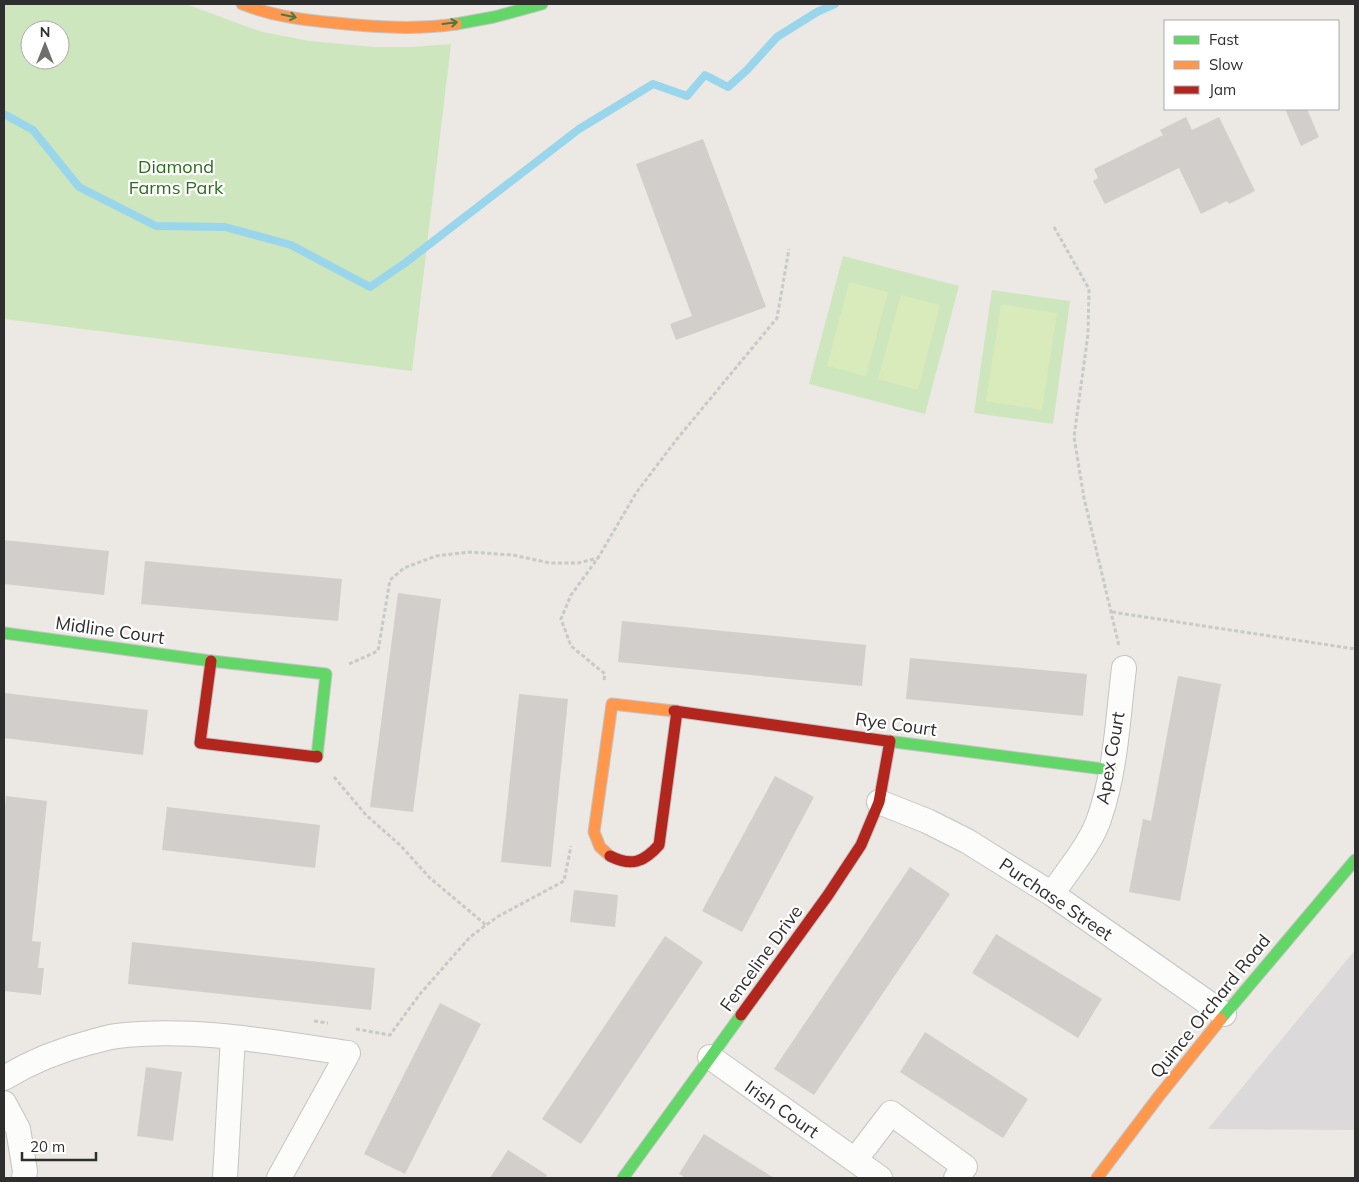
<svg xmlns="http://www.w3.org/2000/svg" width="1359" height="1182" font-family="Mulish,sans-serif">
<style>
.industrial{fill:#dcd9db}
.green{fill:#cee6be;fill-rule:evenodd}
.pitch{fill:#d9eabb}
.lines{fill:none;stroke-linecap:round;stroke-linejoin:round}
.stream{stroke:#99d6ec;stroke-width:8}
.building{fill:#d1cecb}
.street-casing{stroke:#c5c4c5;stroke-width:26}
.fast-casing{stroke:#c5c4c5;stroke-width:13}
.slow-casing{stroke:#c5c4c5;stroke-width:13}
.jam-casing{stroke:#c5c4c5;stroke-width:13}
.path{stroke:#c9c9c8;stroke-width:3;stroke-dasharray:4 2.5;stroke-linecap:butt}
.street{stroke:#fcfcfb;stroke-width:24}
.fast{stroke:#63d668;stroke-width:11}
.slow{stroke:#ff974d;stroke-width:11}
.jam{stroke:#b3261e;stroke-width:11}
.oneway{stroke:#467a48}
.labels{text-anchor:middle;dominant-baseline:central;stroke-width:4.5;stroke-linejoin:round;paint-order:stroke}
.park-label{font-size:18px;fill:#2c6e1b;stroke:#fff}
.street-label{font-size:18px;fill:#2e2e2e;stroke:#fff}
</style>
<rect width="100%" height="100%" fill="#ece8e4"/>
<!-- industrial -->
<path class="industrial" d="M1355,950V1130L1208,1129Z"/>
<!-- green -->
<path class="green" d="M4,4H186L245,26L263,32L309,41L374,47H412L451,44L412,371L4,319ZM30,30H60V60H30Z
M843,256L959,286L925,414L809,384Z
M992,290L1070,301L1053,424L974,413Z"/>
<!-- pitch -->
<path class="pitch" d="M849,282L888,292L866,376L827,366Z
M901,295L940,305L918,390L878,379Z
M1001,304L1057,313L1042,410L986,401Z"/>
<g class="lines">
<!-- stream -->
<path class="stream" d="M4,114L33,130L79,187L156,226L225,227L291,245L370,287L405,263L579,129L653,84L687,96L705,75L728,87L747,70L777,37L817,12L835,4"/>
</g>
<!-- building -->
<path class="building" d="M1285,109H1307L1319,137L1301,146Z
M1186,117L1192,130L1219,117L1255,191L1229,204L1227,201L1201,214L1179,168L1105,204L1093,181L1098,178L1094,169L1163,135L1160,130Z
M703,139L766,307L676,340L670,324L692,316L636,164Z
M4,540L109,551L104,595L4,584Z
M145,561L342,579L338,621L141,604Z
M398,593L441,599L413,812L370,807Z
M622,621L866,645L862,686L618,662Z
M910,658L1087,674L1083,716L906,699Z
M1178,676L1221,684L1180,901L1129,892L1143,819L1151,821Z
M4,693L148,710L143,755L4,738Z
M519,694L568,699L551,867L501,862Z
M775,776L814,797L742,932L702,911Z
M6,796L47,801L32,941L41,942L38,968H44L41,995L4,991L5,940H4V818Z
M167,807L320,825L315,868L162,850Z
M910,867L950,894L814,1095L774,1069Z
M574,890L618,895L615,927L570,922Z
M996,934L1102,999L1078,1038L972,973Z
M665,936L703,962L581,1144L542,1119Z
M132,942L375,968L371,1010L128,984Z
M440,1003L481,1024L405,1174L364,1154Z
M925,1032L1028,1099L1003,1138L900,1072Z
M146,1067L182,1072L173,1141L137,1136Z
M704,1134L774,1178H686L679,1174Z
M508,1150L547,1175L545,1178H490Z"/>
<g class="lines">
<!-- street casing -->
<g class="street-casing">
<path id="street" d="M879,802L927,821L967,841L1052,894L1224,1014
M1052,894C1067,871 1092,843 1100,816C1116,769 1118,717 1124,668
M710,1057L880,1178
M4,1078C32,1061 60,1050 91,1042C100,1040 108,1037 117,1036C193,1027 272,1042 348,1053L279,1178
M4,1103L18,1129L25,1171L24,1178
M855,1160L891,1113L965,1167L956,1178
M225,1178L233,1037"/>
</g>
<!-- fast casing -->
<g class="fast-casing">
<path id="fast" d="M456,24L494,17L542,4
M4,633L211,661L326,674L317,756
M887,741L1111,770
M1221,1019L1355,860
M623,1178L741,1015"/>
</g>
<!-- slow casing -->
<g class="slow-casing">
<path id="slow" d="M242,4C272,16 304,20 336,23C376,27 416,30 456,24
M610,856L600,847L594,832L612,704L674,711
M1097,1178L1159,1096L1221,1019"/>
</g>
<!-- jam casing -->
<g class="jam-casing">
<path id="jam" d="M211,661L200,743L317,757V756
M674,711L887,741
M610,856C632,867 644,862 659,845L677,711
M741,1015L828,895L861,845L879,802L890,741"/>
</g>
<!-- path -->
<path class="path" d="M1054,227L1089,289L1088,334L1074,437L1084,498L1119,646
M1112,612L1355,649
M349,664L378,651L390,580L404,568L436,556L469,552L513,555L550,563H578L598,558
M604,680L605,674L571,646L561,619L571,595L598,558L636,493L677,439L777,318L789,249
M334,777L366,815L400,845L430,878L486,925
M314,1021L328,1023
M356,1029L390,1035L420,994L470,937L497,917L564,881L571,846"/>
<!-- street -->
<use href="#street" class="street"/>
<!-- fast -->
<use href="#fast" class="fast"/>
<!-- slow -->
<use href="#slow" class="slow"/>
<!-- jam -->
<use href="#jam" class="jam"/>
</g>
<!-- one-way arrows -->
<defs><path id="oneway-shaft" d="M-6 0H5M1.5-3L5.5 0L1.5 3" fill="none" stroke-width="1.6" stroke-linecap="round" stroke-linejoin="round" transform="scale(1.25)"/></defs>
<g class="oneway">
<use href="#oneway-shaft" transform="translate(289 16) rotate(12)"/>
<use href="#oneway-shaft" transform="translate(450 23) rotate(-7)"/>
</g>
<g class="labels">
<!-- park labels -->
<g class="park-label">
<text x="176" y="166">Diamond<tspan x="176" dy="21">Farms Park</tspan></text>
</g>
<!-- street labels -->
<g class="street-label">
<text transform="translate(110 630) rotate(8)">Midline Court</text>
<text transform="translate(896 724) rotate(8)">Rye Court</text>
<text transform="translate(1110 758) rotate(-80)">Apex Court</text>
<text transform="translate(1056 899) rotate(34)">Purchase Street</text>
<text transform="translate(761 958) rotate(-54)">Fenceline Drive</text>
<text transform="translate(1210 1006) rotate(-51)">Quince Orchard Road</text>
<text transform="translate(782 1109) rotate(35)">Irish Court</text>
</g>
</g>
<!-- border -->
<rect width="1359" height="1182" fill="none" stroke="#2e2e2e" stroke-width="10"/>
<!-- legend -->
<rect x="1164" y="20" width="175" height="90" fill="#ffffff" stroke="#ababab"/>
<rect x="1174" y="36" width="25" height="8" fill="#63d668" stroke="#ababab"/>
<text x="1209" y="45" font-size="15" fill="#2e2e2e">Fast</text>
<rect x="1174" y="61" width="25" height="8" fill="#ff974d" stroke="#ababab"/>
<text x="1209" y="70" font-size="15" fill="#2e2e2e">Slow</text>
<rect x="1174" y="86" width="25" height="8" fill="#b3261e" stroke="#ababab"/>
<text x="1209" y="95" font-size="15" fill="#2e2e2e">Jam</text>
<!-- north arrow -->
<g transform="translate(45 45)"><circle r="24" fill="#ffffff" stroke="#ababab"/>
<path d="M0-4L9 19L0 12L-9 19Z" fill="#706f6e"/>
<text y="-8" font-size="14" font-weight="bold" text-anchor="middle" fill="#2e2e2e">N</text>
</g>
<!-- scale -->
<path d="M22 1152v8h74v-8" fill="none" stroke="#2e2e2e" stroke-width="2.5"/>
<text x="30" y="1152" font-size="15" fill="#2e2e2e" stroke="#ffffff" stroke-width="4" paint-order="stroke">20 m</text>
</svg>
